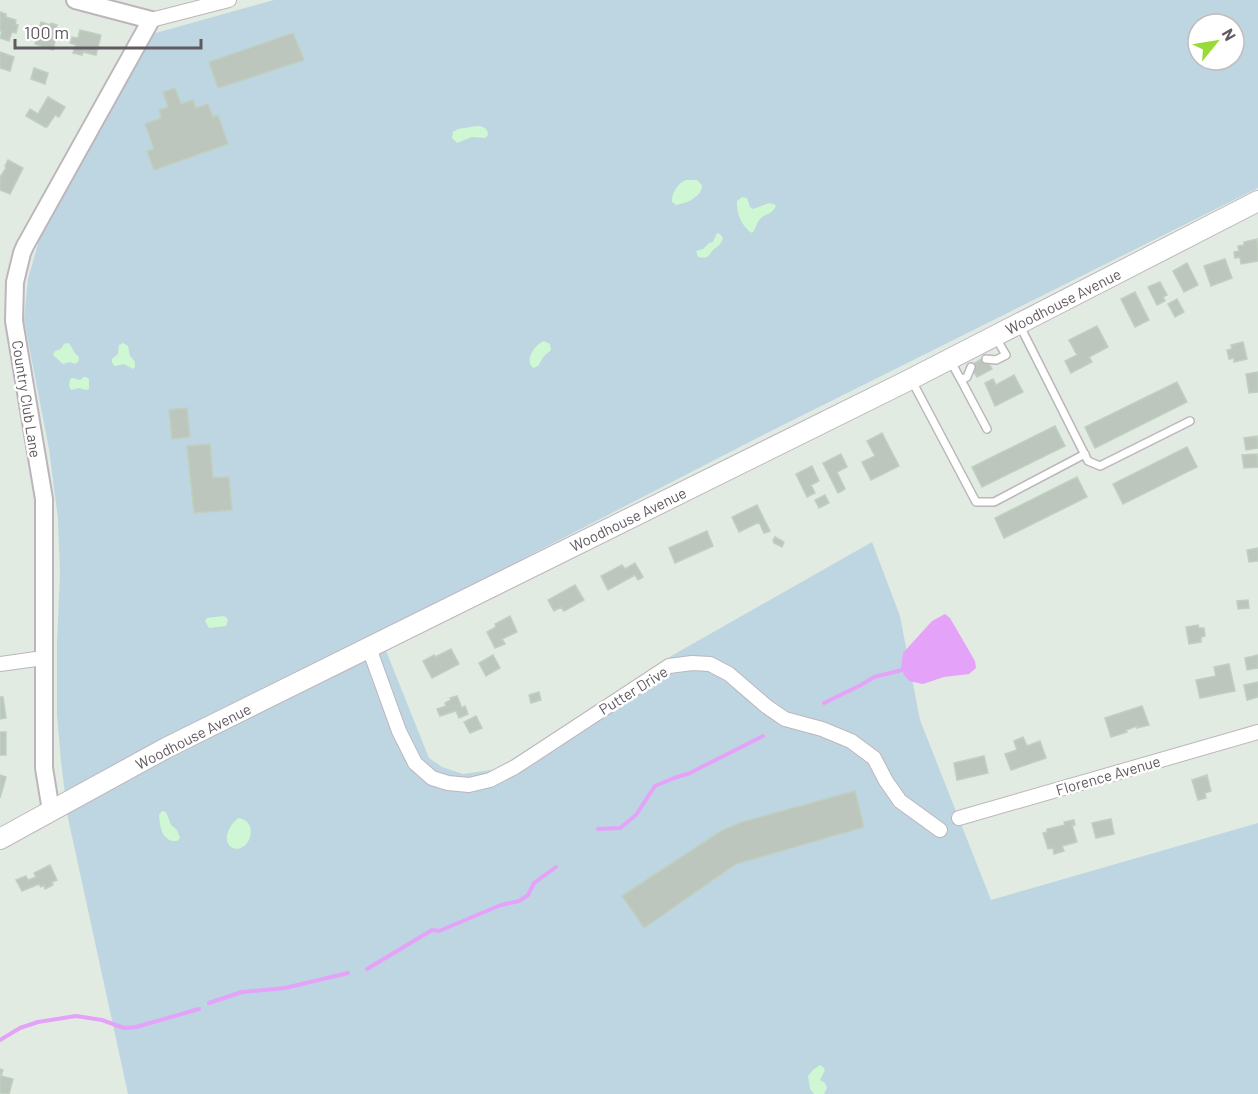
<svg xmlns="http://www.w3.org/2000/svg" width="1258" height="1094" font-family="Barlow,sans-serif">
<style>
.green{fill:#bed6e1;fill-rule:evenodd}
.sand{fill:#d0f7d3}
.water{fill:#e4a3f8}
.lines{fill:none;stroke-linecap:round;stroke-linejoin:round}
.stream{stroke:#e4a3f8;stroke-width:4}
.building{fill:#bdc6bd;stroke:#bfcfc0;stroke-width:1.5}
.service-casing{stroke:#bcb6bc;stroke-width:10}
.minor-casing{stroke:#bcb6bc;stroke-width:16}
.tertiary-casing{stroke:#bcb6bc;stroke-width:20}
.secondary-casing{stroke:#beb6be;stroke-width:22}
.service{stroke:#fff;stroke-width:7}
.minor{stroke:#fff;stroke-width:14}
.tertiary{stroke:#fff;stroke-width:16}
.secondary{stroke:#fff;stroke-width:20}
.labels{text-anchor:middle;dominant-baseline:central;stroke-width:5;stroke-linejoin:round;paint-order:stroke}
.street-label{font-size:15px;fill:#605960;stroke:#fff}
</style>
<rect width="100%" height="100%" fill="#e1ebe2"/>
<!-- green -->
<path class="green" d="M274,0H1258V188L765,434L379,633L429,758L442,767L463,774L497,769L673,655L872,542L900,616L920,720L991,900L1258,823V1094H128L68,818L61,762L57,715V642L60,574L58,519L49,449L24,320L28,279L41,233L152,34ZM1198,24H1234V60H1198Z"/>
<!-- sand -->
<path class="sand" d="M477,126C483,126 488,128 488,135L485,138L472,137L457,143L452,138L453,132L458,129Z
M686,180H697L702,185C702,197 687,203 676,205L672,202C671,194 678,183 686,180Z
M742,197L747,198L750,207L753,209L769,203L776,205C773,215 767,212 760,219C756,223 756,229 752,233C742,227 736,213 737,201Z
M717,233L720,234L723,238C720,246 719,245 714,249C707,256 710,259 698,257L696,251L703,249L709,243L713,242Z
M544,341L550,344L551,350L544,356L538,366L533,368L530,364C528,355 535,345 544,341Z
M68,343C73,346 72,352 79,357L78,362L75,364L70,362L63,364L53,355L55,351L61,349L64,344Z
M123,343L128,346L130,356L135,362V367L133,369L124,364L115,366L112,363V359L118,354L119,345Z
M84,377H86L89,379V389L86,390L79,388L71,390L69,386L70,379L73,378L80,380Z
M223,616L226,617L228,620L226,626L209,628L205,621L207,618Z
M162,811L166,812L171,825L177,830L180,838L177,841C162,842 160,827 159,815Z
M239,818C262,823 247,857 231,847C221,839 231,822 239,818Z
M820,1065L823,1067L825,1070L820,1080L825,1083L827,1088L824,1094H814L810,1089L808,1076L813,1070Z"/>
<!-- water -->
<path class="water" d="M945,614L950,618L975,661L976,668L969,674L944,677L923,684L909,681L904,675L901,668L903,653L932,621Z"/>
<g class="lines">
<!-- stream -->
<path class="stream" d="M824,703L861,685L874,677L902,670
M598,829L620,828L636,815L655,786L674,778L690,773L763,736
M367,969L432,930L439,931L501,905L519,901L528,895L534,883L556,867
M209,1003L242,992L285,988L348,973
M0,1040L20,1028L38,1022L76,1016L102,1020L124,1028L136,1027L199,1009"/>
</g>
<!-- building -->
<path class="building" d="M0,12L6,14V17L16,20L15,24L18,25L16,33L12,32L9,41L0,38L2,31H0Z
M41,22L51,25V23L57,25L52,40L55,41L53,50L35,44Z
M80,30L101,35L96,55L83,52L82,55L73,53L76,45L70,43L72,37L78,38Z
M293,33L304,60L218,88L209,62Z
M0,52L14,57L10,71L0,68Z
M34,68L48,73L45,84L31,79Z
M175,88L181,104L193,100L196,108L208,104L213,117L218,115L228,144L154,170L147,151L154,149L145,124L161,118L159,110L168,107L163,92Z
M48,97L65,107L59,117L55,115L47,127H45L26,116L30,109L38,114Z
M8,160L23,168L10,194L0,190V177L6,168L5,166Z
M1257,239L1258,261L1241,264L1240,257L1235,258L1234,252L1239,251L1238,246L1244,245V242Z
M1225,259L1232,278L1211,286L1204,266Z
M1187,263L1198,285L1184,292L1173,271Z
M1160,282L1167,295L1163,297L1165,301L1157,305L1148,287Z
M1135,292L1149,320L1135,327L1121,299Z
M1177,299L1184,312L1175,317L1168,304Z
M1097,326L1108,347L1089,357L1092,362L1071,373L1065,361L1077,355L1069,340Z
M1243,342L1247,359L1234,362V358L1229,359L1227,350L1232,349L1231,345Z
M985,357L992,369L977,377L970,366Z
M1258,372V392L1249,393L1246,374Z
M1014,375L1023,392L995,406L985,383L993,379L996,385Z
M1177,382L1187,402L1095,448L1085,427Z
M187,408L190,437L172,439L169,410Z
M1055,426L1065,446L982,487L972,467Z
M882,433L899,466L871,480L862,462L875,456L867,441Z
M1257,436L1258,448L1246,450L1244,438Z
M210,444L213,478L229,477L232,510L194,513L187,446Z
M1187,447L1197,467L1123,504L1113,484Z
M841,454L847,467L837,472L845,489L838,493L823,463Z
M1257,454L1258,467L1244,468L1242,455Z
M812,466L819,481L811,485L815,493L807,497L796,474Z
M1077,477L1087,497L1004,538L995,518Z
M825,495L829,503L819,508L815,500Z
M757,505L770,531L764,533L759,522L739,532L732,517Z
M707,531L713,546L675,563L669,548Z
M775,537L784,542L782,547L774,543L773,540Z
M1258,548V561L1249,562L1247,550Z
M635,563L643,577L638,580L635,575L608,590L601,576L622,565L625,569Z
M575,585L584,600L564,611L561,607L554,611L548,600Z
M1248,600L1249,608L1238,609L1237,601Z
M510,616L517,632L502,639L505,644L495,648L487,632L496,627L495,624Z
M1198,625L1199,628H1204L1205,636L1201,637V642L1189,644L1186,627Z
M451,649L459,664L432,678L423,661L434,655L435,657Z
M493,655L500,668L486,676L479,663Z
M1258,655V668L1247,670L1245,658Z
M1229,664L1235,691L1200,698L1196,680L1216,676L1214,667Z
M1258,682V697L1247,700L1244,685Z
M539,692L541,700L531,703L529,695Z
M457,696L462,708L465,706L468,714L459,718L456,711L440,716L437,709L446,706L445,703L451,700L450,698Z
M0,697H3L6,718L0,719Z
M1142,706L1149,725L1137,728V726L1126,730L1127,732L1111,737L1105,718Z
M476,716L482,728L470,733L464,722Z
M0,732H6V755H0Z
M1023,737L1027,746L1040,741L1046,758L1011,770L1005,754L1017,750L1014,741Z
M984,756L988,773L957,780L954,763Z
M0,775L6,777L0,798Z
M1207,775L1211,791L1205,793L1206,798L1198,800L1192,780Z
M855,791L864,827L736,864L644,928L622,896L721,831L742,822Z
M1111,819L1114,834L1096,838L1092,823Z
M1074,820L1075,825H1072L1077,842L1062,846L1064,851L1054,854L1053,848L1048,849L1043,833L1047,832V829L1065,825L1064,822Z
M50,865L57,880L52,882L53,885L45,889L44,885L41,887L39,884L22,891L16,880L26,876L28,880L36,877L34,873Z
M0,1069L3,1070L1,1076L13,1079L9,1094L0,1093Z"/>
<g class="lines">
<!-- service casing -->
<g class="service-casing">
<path id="service" d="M1020,326L1088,461L1100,466L1190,421
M986,359L996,360L1006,355L996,338
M951,362L961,380
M971,367L967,377L961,380L987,429
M912,381L976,502H994L1085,454"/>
</g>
<!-- minor casing -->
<g class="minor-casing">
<path id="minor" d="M151,20L229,0
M369,648L399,731L415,763L432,778L448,783L469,785L490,780L515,767L669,666L692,663L710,664L729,674L766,706L785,719L822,729L851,741L874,758L886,781L900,801L940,830
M0,664L43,658
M959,818L1258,732"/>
</g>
<!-- tertiary casing -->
<g class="tertiary-casing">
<path id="tertiary" d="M51,811L44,768V499L14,321L15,282L22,253L25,246L151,20L75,0"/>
</g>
<!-- secondary casing -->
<g class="secondary-casing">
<path id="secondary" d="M0,839L166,748L911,379L1258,201"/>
</g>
<!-- service -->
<use href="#service" class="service"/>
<!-- minor -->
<use href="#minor" class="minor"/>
<!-- tertiary -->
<use href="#tertiary" class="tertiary"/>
<!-- secondary -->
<use href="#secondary" class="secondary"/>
</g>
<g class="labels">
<!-- street labels -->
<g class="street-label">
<text transform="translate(1063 301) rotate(-27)">Woodhouse Avenue</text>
<text transform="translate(27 399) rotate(81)">Country Club Lane</text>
<text transform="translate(628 519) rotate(-26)">Woodhouse Avenue</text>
<text transform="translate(633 690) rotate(-32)">Putter Drive</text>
<text transform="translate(193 736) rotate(-27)">Woodhouse Avenue</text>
<text transform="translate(1108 775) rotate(-16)">Florence Avenue</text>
</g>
</g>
<!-- north arrow -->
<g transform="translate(1216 42) rotate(60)"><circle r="28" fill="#ffffff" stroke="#bfbdbf" stroke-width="1.5"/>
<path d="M0-4.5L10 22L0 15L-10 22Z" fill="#99db36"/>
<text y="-9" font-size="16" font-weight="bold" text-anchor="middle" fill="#605960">N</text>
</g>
<!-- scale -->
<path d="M15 39v9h186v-9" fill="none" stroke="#605960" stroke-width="3"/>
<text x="24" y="39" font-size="18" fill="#605960" stroke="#ffffff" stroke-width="4.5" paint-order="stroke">100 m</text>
</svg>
